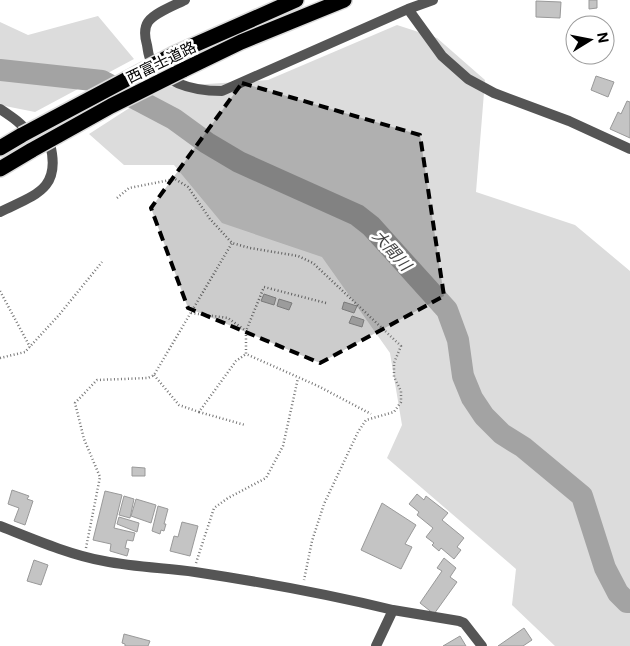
<svg xmlns="http://www.w3.org/2000/svg" width="630" height="646" font-family="Inter,'Noto Sans JP',sans-serif">
<style>
.green{fill:#dcdcdc}
.lines{fill:none;stroke-linecap:round;stroke-linejoin:round}
.river{stroke:#a3a3a3;stroke-width:22}
.building{fill:#c4c4c4;stroke:#999}
.motorway-casing{stroke:#dbdbdb;stroke-width:18}
.path{stroke:#777;stroke-width:2.5;stroke-dasharray:1 2.5;stroke-linecap:butt}
.minor{stroke:#555;stroke-width:10}
.motorway{stroke:#000;stroke-width:15}
.motorway-bridge-casing{stroke:#dbdbdb;stroke-width:18;stroke-linecap:butt}
.motorway-bridge{stroke:#000;stroke-width:15}
.marked{fill:#000;fill-opacity:0.2;stroke:#000;stroke-width:4;stroke-dasharray:10 6;stroke-linejoin:round}
.labels{text-anchor:middle;dominant-baseline:central;stroke-width:5;stroke-linejoin:round;paint-order:stroke}
.street-label{font-size:15px;fill:#000;stroke:#fff}
.water-label{font-size:16px;font-style:italic;fill:#444;stroke:#fff}
</style>
<rect width="100%" height="100%" fill="#fff"/>
<!-- green -->
<path class="green" d="M98,16L134,59L35,112L0,105V22L28,35Z
M397,25L437,38L485,80L476,192L575,225L630,271V646H555L512,605L516,569L387,458L402,425L390,353L322,257L222,223L174,165H124L89,134L162,87L268,80Z"/>
<g class="lines">
<!-- river -->
<path class="river" d="M0,70L102,81L174,119L207,143L239,162L357,215L371,226L447,310L458,340L463,376L472,398L484,416L502,434L523,447L582,496L605,568L618,593L627,602H630"/>
</g>
<!-- building -->
<path class="building" d="M589,0H597V8L589,9Z
M536,1L561,2L560,18L536,17Z
M596,76L614,82L608,97L591,90Z
M627,101L630,102V138L610,129L618,112L621,114Z
M264,294L276,298L274,305L261,301Z
M279,299L292,303L289,310L277,306Z
M344,302L357,306L354,313L342,309Z
M352,316L364,320L362,327L349,323Z
M132,467L145,468V476H132Z
M12,490L29,496L27,499L33,501L25,525L14,521L19,508L8,504Z
M105,491L122,495L114,528L135,533L133,541L127,540L125,548L129,549L127,556L110,551L111,544L93,540Z
M417,494L424,500L426,496L448,513L442,520L464,538L457,547L461,550L454,559L441,548L439,551L432,545L434,543L426,537L433,528L417,515L419,512L409,504Z
M124,496L134,499L130,518L119,515Z
M136,499L156,505L151,523L131,516Z
M382,503L416,525L405,544L412,547L401,569L361,550Z
M158,506L168,509L164,524H166L164,531L161,530L160,534L152,531Z
M119,517L139,523L137,532L117,524Z
M182,522L198,526L190,556L170,551L174,536L178,537Z
M444,558L456,568L450,577L457,582L434,614L420,603L442,571L437,568Z
M34,560L48,565L41,585L27,581Z
M524,628L532,640L523,646H498Z
M124,634L150,641L148,646H125V644L122,643Z
M460,636L466,646H443Z"/>
<g class="lines">
<!-- motorway casing -->
<g class="motorway-casing">
<path id="motorway" d="M174,54L296,0
M183,70L241,42L344,0
M0,148L22,135
M0,169L32,150"/>
</g>
<!-- path -->
<path class="path" d="M117,198L129,188L175,179L188,187L210,219L232,243L250,248L298,256L313,263L401,346L394,363V377L401,391V402L394,412L366,420L358,432L324,504L312,541L304,580
M0,291L30,347
M326,303L264,287L246,331V354L318,386L371,414
M191,313L228,318L246,331
M0,358L25,352L59,315L102,262
M154,375L179,405L199,412L236,361L246,354
M199,412L245,425
M86,548L100,477L84,439L75,403L97,380L148,378L154,375L232,243
M196,563L214,508L228,498L266,478L283,446L298,378"/>
<!-- minor -->
<path class="minor" d="M185,0C175,5 154,13 148,22C144,28 145,38 147,45C148,49 148,56 151,60C166,85 195,91 222,91L408,9L433,0
M408,9L442,56L468,79L494,93L569,121L630,149
M0,109C6,113 12,117 17,121C29,131 34,141 50,144C62,190 34,195 0,212
M0,526C33,539 70,555 104,561C134,567 165,568 195,572C261,582 327,594 393,610L376,646
M393,610L459,621L464,623L482,646"/>
<!-- motorway -->
<use href="#motorway" class="motorway"/>
<!-- motorway-bridge casing -->
<g class="motorway-bridge-casing">
<path id="motorway-bridge" d="M22,135L174,54
M32,150L111,106L183,70"/>
</g>
<!-- motorway-bridge -->
<use href="#motorway-bridge" class="motorway-bridge"/>
</g>
<!-- marked area -->
<path class="marked" d="M242,83L420,135L444,296L320,363L188,308L151,208Z"/>
<g class="labels">
<!-- street labels -->
<g class="street-label">
<text transform="translate(161 62) rotate(-26)">西富士道路</text>
</g>
<!-- water labels -->
<g class="water-label">
<text transform="translate(392 250) rotate(48)">大間川</text>
</g>
</g>
<!-- north arrow -->
<g transform="translate(590 40) rotate(80)"><circle r="24" fill="#ffffff" stroke="#999999"/>
<path d="M0-4L9 19L0 12L-9 19Z" fill="#000000"/>
<text y="-8" font-size="14" font-weight="bold" text-anchor="middle" fill="#000000">N</text>
</g>
</svg>
